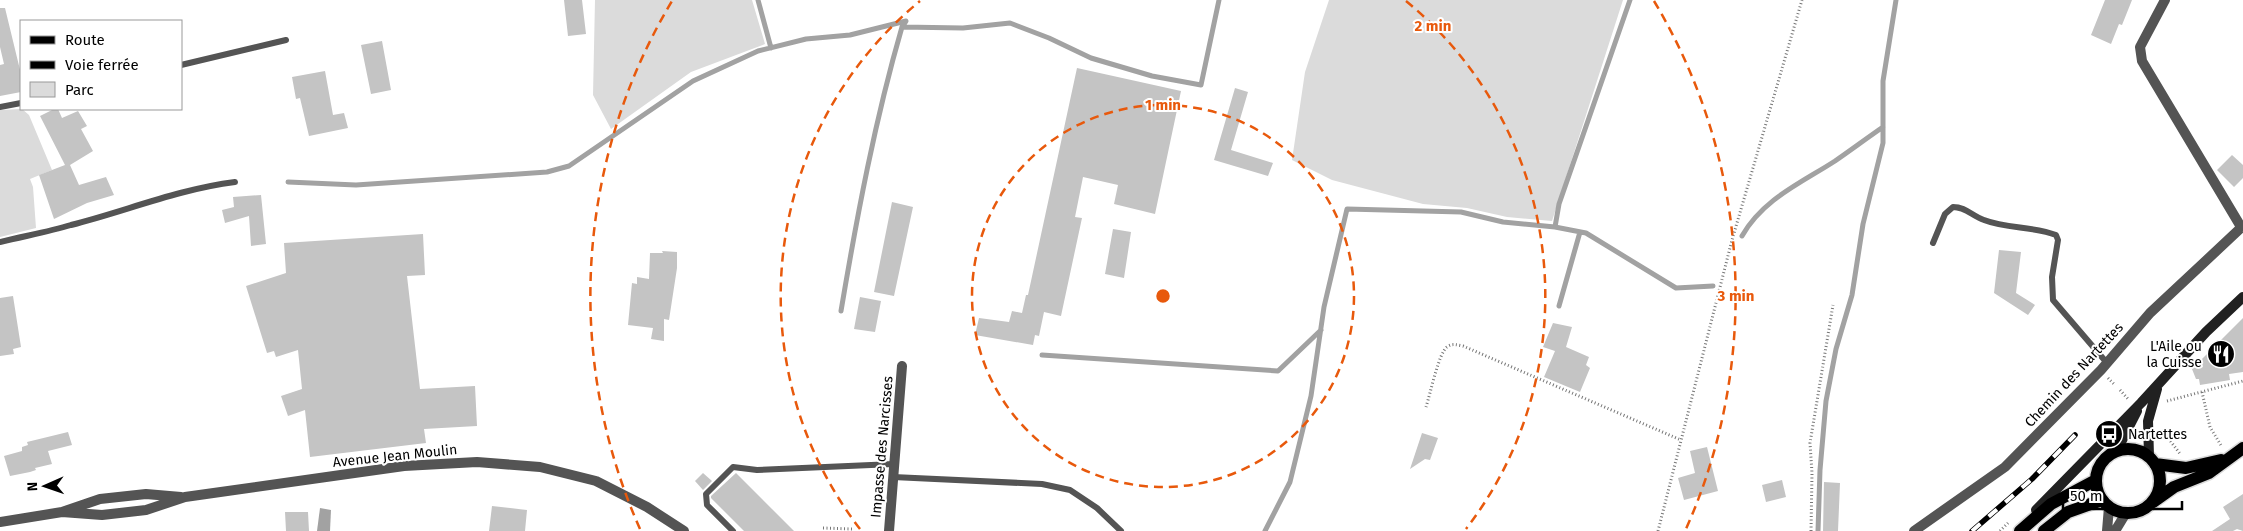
<svg xmlns="http://www.w3.org/2000/svg" width="2243" height="531" font-family="'Fira Sans',sans-serif">
<style>
.green{fill:#dbdbdb}
.water{fill:#a2a2a2}
.lines{fill:none;stroke-linecap:round;stroke-linejoin:round}
.stream{stroke:#a2a2a2;stroke-width:5}
.building{fill:#c4c4c4}
.primary-casing{stroke:#dbdbdb;stroke-width:15}
.path{stroke:#767676;stroke-width:3;stroke-dasharray:1 2.5;stroke-linecap:butt}
.lane{stroke:#545454;stroke-width:6}
.street{stroke:#545454;stroke-width:10}
.secondary{stroke:#212121;stroke-width:10}
.primary{stroke:#000;stroke-width:12}
.rail-casing{stroke:#000;stroke-width:5.5}
.rail{stroke:#fff;stroke-width:4;stroke-dasharray:11;stroke-linecap:butt}
.ring{fill:none;stroke:#e8590c;stroke-width:2.5;stroke-dasharray:9 6}
.labels{text-anchor:middle;dominant-baseline:central;stroke-width:4;stroke-linejoin:round;paint-order:stroke}
.poi-label{font-size:14px;fill:#000;stroke:#fff;text-anchor:end}
.street-label{font-size:14px;fill:#000;stroke:#fff}
.centre{fill:#e8590c;stroke:#fff;stroke-width:2.5}
.ring-label{font-size:15px;text-anchor:middle;font-weight:bold;fill:#e8590c;stroke:#fff;stroke-width:4;stroke-linejoin:round;paint-order:stroke}
</style>
<rect width="100%" height="100%" fill="#fff"/>
<!-- green -->
<path class="green" d="M595,0H752L765,44L691,72L611,129L593,95Z
M1329,0H1623L1552,221L1507,217L1467,208L1423,204L1332,180L1292,160L1305,72Z
M22,109L29,115L52,170L30,179L33,187L36,228L0,237V110Z"/>
<!-- water -->
<path class="water" d="M320,508L331,510L330,531H317Z"/>
<g class="lines">
<!-- stream -->
<path class="stream" d="M758,0L771,48
M288,182L356,185L547,172L569,166L693,81L758,51L806,39L850,35L906,21L902,27L963,28L1010,23L1049,38L1091,58L1152,76L1201,85L1219,0
M1555,227L1586,233L1676,288L1713,286
M1742,236C1763,199 1801,183 1835,161C1851,150 1867,138 1883,127
M1559,306L1580,232
M841,311C857,216 875,120 902,27
M1042,355L1278,371L1321,330
M1265,531L1290,482L1311,396L1324,307L1347,209L1461,212L1503,222L1555,227L1559,204L1630,0
M1818,531L1820,470L1826,401L1836,349L1852,295L1863,224L1883,143V81L1896,0"/>
</g>
<!-- building -->
<path class="building" d="M564,0H582L586,34L568,36Z
M2105,0H2132L2122,25L2119,24L2111,44L2091,35Z
M0,8H5L21,74V92L0,96V65L4,64L0,47Z
M382,41L391,90L371,94L361,45Z
M1077,68L1181,91L1155,214L1114,204L1118,185L1083,177L1075,217L1082,218L1061,316L1044,312L1039,336L1035,335L1033,345L975,335L979,318L1009,322L1012,311L1022,313L1026,295H1028Z
M325,71L333,115L344,113L348,128L309,136L300,98L296,99L292,77Z
M1235,88L1248,92L1231,150L1273,163L1268,176L1214,160Z
M54,109H58L62,118L78,111L87,126L81,129L93,151L70,165L79,185L106,177L114,195L87,203L54,219L39,175L65,165L40,116Z
M2232,155L2243,165V178L2234,187L2217,170Z
M261,195L266,244L251,246L249,216L225,223L222,210L234,207L233,197Z
M892,202L913,207L894,296L874,292Z
M1113,229L1131,232L1124,278L1105,274Z
M423,234L425,275L407,276L420,389L475,386L477,426L424,429L426,443L310,457L305,410L288,416L281,396L302,389L298,350L276,357L274,351L267,353L246,286L286,273L284,243Z
M1999,250L2021,252L2016,293L2035,305L2028,315L1994,293Z
M662,251L677,252V268L669,320L664,319V341L651,339L653,328L628,325L632,283L637,284V277L649,279L650,253H663Z
M13,296L21,347L13,349L14,354L0,356V298Z
M860,297L881,301L875,332L854,329Z
M2243,318V372L2229,374L2230,380L2200,385L2199,379H2196L2192,369Z
M1553,323L1572,327L1566,347L1589,357L1586,365L1590,368L1580,392L1544,377L1555,351L1543,347Z
M68,432L72,445L48,451L52,464L35,468L36,470L30,472L10,476L4,456L22,451V447L28,445L27,442Z
M1422,433L1438,438L1430,460L1425,459L1410,469Z
M1707,447L1718,491L1684,500L1678,478L1695,473L1690,451Z
M703,473L712,481L703,490L695,481Z
M736,473L794,531H744L711,498V496Z
M1782,480L1786,497L1766,502L1762,485Z
M1824,482L1840,483L1838,531H1823Z
M2243,494V531L2237,529L2233,531H2212L2230,519L2223,507Z
M492,506L527,510L525,531H489Z
M285,512H308L309,531H286Z"/>
<g class="lines">
<!-- primary casing -->
<g class="primary-casing">
<path id="primary" d="M2096 481a32 32 0 1 1 64 0a32 32 0 1 1-64 0Z
M2155,464L2186,468L2221,460
M2153,502L2174,487L2209,473L2243,448
M2020,531L2051,504L2096,480
M2044,531L2068,512L2102,500"/>
</g>
<!-- path -->
<path class="path" d="M2108,378L2115,385
M2120,390L2128,399
M2202,392L2210,427L2222,447
M2167,401L2243,381
M1426,407C1430,395 1439,352 1447,347C1452,343 1457,345 1463,346L1681,440
M2162,430L2181,455
M823,528L852,529
M1658,531L1732,240L1802,0
M1811,531L1812,473L1810,443L1833,305
M2000,531L2008,523"/>
<!-- lane -->
<path class="lane" d="M181,65L286,40
M0,107L21,103
M0,242C24,236 48,232 71,225C126,211 179,189 235,182
M1933,243L1945,214L1953,207C1966,207 1972,216 1984,220C2007,229 2033,226 2056,235L2058,240L2052,277L2053,300L2107,363
M893,477L1042,484L1070,490L1097,508L1121,531
M733,531L707,505L706,494L733,467L757,470L894,464"/>
<!-- street -->
<path class="street" d="M2165,0L2140,47L2142,61L2241,227
M62,512L102,515L146,510L185,497L404,466L477,462L540,467L596,481L647,507L684,531
M0,522L62,512L100,499L146,494L181,497
M889,531L902,366
M1914,531L2005,467L2101,370L2150,313L2243,226
M2107,531L2109,507
M2115,531L2126,513"/>
<!-- secondary -->
<path class="secondary" d="M2117,450L2137,411
M2149,456L2148,421L2157,389
M2036,510L2141,403L2206,332L2243,297"/>
<!-- primary -->
<use href="#primary" class="primary"/>
<!-- rail casing -->
<g class="rail-casing">
<path id="rail" d="M1972,531L2032,479L2075,435"/>
</g>
<!-- rail -->
<use href="#rail" class="rail"/>
</g>
<!-- distance rings -->
<g class="ring">
<circle cx="1163" cy="296" r="191"/>
<path d="M860 529A382 382 0 0 1 920 1M1406 1A382 382 0 0 1 1466 529"/>
<path d="M640 529A573 573 0 0 1 672 1M1654 1A573 573 0 0 1 1686 529"/>
</g>
<!-- icons -->
<defs>
<g id="restaurant-disc" transform="scale(1.4375)"><circle r="9.5" fill="#000" stroke="#fff"/><path d="M-5-6h1v4h1v-4h1v4h1v-4h1v5L-1.5 .5V6h-2V.5L-5-1ZM5-6V6H3V1.5H1.5Q1.5-4 5-6Z" fill="#fff"/></g>
<g id="bus-disc" transform="scale(1.4375)"><circle r="9.5" fill="#000" stroke="#fff"/><path d="M-5-6H5V4H4V6H2V4H-2V6H-4V4H-5ZM-3.5-4V0h7V-4ZM-3.5 1.2v1.5H-2V1.2ZM2 1.2v1.5H3.5V1.2Z" fill="#fff"/></g>
</defs>
<g fill-rule="evenodd">
<use href="#restaurant-disc" x="2221" y="354"/>
<use href="#bus-disc" x="2109" y="434"/>
</g>
<g class="labels">
<!-- poi labels -->
<g class="poi-label">
<text x="2202" y="346">L'Aile ou<tspan x="2202" dy="16">la Cuisse</tspan></text>
<text x="2128" y="434" text-anchor="start">Nartettes</text>
</g>
<!-- street labels -->
<g class="street-label">
<text transform="translate(2074 375) rotate(-47)">Chemin des Nartettes</text>
<text transform="translate(882 447) rotate(-85)">Impasse des Narcisses</text>
<text transform="translate(395 456) rotate(-6)">Avenue Jean Moulin</text>
</g>
</g>
<circle cx="1163" cy="296" r="8" class="centre"/>
<g class="ring-label">
<text x="1433" y="31">2 min</text>
<text x="1163" y="110">1 min</text>
<text x="1736" y="301">3 min</text>
</g>
<!-- legend -->
<rect x="20" y="20" width="162" height="90" fill="#ffffff" stroke="#999999"/>
<rect x="30" y="36" width="25" height="8" fill="#000000" stroke="#999999"/>
<text x="65" y="45" font-size="15" fill="#000000">Route</text>
<rect x="30" y="61" width="25" height="8" fill="#000000" stroke="#999999"/>
<text x="65" y="70" font-size="15" fill="#000000">Voie ferrée</text>
<rect x="30" y="82" width="25" height="15" fill="#dbdbdb" stroke="#999999"/>
<text x="65" y="95" font-size="15" fill="#000000">Parc</text>
<!-- north arrow -->
<g transform="translate(45 486) rotate(268)" stroke="#ffffff" stroke-width="4" paint-order="stroke">
<path d="M0-4L9 19L0 12L-9 19Z" fill="#000000"/>
<text y="-8" font-size="14" font-weight="bold" text-anchor="middle" fill="#000000">N</text>
</g>
<!-- scale -->
<path d="M2063 501v8h119v-8" fill="none" stroke="#000000" stroke-width="2.5"/>
<text x="2070" y="501" font-size="15" fill="#000000" stroke="#ffffff" stroke-width="4" paint-order="stroke">50 m</text>
</svg>
